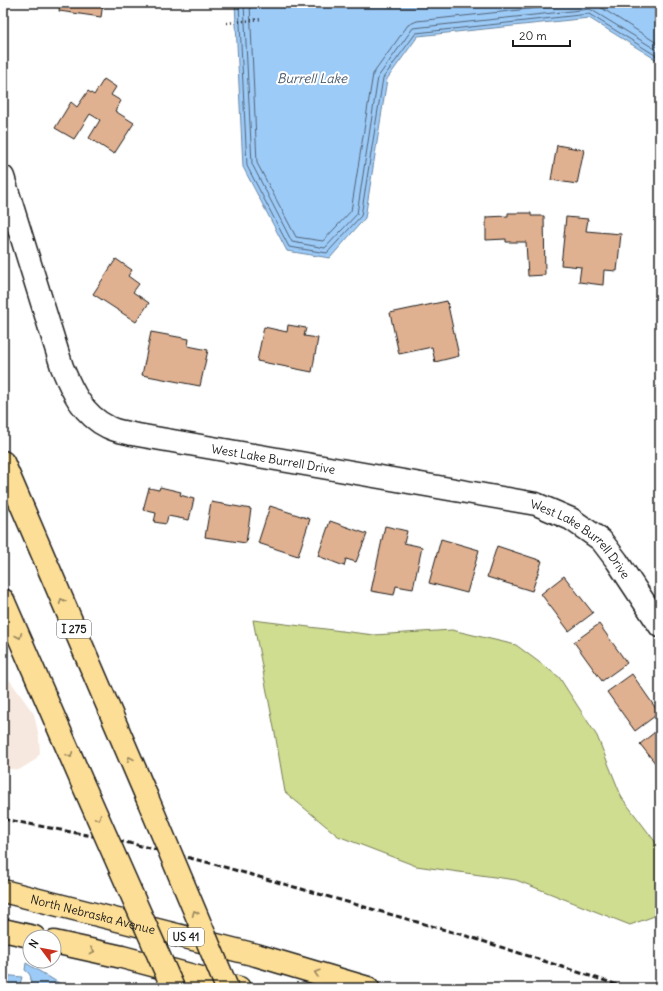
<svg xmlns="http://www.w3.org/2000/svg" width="663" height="991" font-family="Delius,sans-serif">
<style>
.built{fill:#f6e8de}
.green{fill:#cfdd90;stroke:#767c56}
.water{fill:#9dcbf8;stroke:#6985a0}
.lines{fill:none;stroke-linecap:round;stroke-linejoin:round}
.shore{stroke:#506274;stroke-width:1}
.building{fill:#e0b191;stroke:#1c1c1c}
.street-casing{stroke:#1c1c1c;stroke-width:25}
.primary-casing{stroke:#1c1c1c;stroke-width:25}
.highway-casing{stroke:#1c1c1c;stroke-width:25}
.path{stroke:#1c1c1c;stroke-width:2.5;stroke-dasharray:1 3;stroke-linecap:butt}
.street{stroke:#fff;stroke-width:22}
.primary{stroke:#fdde96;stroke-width:22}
.highway{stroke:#fdde96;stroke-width:22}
.rail{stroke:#1c1c1c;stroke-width:3;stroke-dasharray:6 3;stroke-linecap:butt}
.highway-bridge-casing{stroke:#1c1c1c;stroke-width:25;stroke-linecap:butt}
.highway-bridge{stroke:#fdde96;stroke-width:22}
.oneway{stroke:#98875f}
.labels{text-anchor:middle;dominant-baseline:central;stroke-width:4;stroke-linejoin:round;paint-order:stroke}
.shield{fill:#fff;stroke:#606060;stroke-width:1}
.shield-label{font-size:11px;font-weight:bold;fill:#1c1c1c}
.street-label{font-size:12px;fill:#1c1c1c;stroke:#fff}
.water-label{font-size:13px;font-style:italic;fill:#495969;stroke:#fff}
</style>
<rect width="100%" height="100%" fill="#fff"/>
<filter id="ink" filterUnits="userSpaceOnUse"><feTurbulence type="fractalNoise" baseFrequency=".025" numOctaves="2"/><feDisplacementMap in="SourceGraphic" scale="8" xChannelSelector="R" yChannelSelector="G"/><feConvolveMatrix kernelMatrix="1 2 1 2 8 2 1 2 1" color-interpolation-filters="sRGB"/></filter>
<g filter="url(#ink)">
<!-- built -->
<path class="built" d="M3,671L34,714L39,737L40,753L35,760L19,770L3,768Z"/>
<!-- green -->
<path class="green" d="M253,620L374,635L452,630L516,645L559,677L597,736L622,798L660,848V914L630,925L516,880L416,866L338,836L285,792L275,733Z"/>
<!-- water -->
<path class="water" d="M235,3H660V62L589,18L418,36L387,79L365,218L330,258L287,251L243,167Z
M26,963L67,988H29C31,979 33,976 25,970Z
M3,975L22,977L19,988H3Z"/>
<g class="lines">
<!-- shore -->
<path class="shore" d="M239,3L247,166L289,247L327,253L361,216L383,78L416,33L589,14L660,58
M244,3L252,164L292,242L325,248L357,214L378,77L413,28L590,9L660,52
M250,3L257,163L296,237L323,241L351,211L373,74L408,25L417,21L585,3
M591,3L597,5L660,45"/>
</g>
<!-- building -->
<path class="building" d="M60,3H103L101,17L59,11Z
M104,79L116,87L111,95L121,101L115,111L134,123L114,154L89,138L100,120L90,114L74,139L55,128L71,102L77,107L88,91L94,95Z
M557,145L584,150L577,184L551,180Z
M508,213H531V216H544L545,275L528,276L526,242H506V239L486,240V217L508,216Z
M566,217L588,219L586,231L621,234L617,271L604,270L603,285L579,282L581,267L561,265Z
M116,259L132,270L128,276L139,284L133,292L149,303L136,322L93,294Z
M447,301L459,356L435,362L432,347L399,354L390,313Z
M288,325L306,328L304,336L318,338L312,372L257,361L264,327L287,332Z
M151,332L189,339L188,346L208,350L200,386L142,375Z
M160,487L181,492L180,495L194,499L189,520L168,516L166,524L154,522L156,513L143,510L149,488L159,490Z
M211,502L251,509L246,543L205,537Z
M270,506L310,519L298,556L258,543Z
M330,521L367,534L356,562L346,559L344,566L318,556Z
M385,526L407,531L404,543L422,547L413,589L396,586L394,595L371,591Z
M441,539L479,550L467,593L429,583Z
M497,546L542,561L532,591L487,577Z
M564,576L593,613L569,631L541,594Z
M599,624L627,663L602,681L574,642Z
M632,674L659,713L635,731L607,692Z
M660,728V769L640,744Z"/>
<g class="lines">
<!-- street casing -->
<g class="street-casing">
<g id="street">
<path id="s1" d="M3,177L62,367C72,391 83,415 108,427C115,431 124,432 132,434L536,504L571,519L601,540L617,561L660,626"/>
</g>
</g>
<!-- primary casing -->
<g class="primary-casing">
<g id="primary">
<path id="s2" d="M3,891L256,955L368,988"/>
<path d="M3,930L34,937"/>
<path d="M54,942L122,957L239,988"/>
</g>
</g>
<!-- highway casing -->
<g class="highway-casing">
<path id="highway" d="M3,462L146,795
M3,600L82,782"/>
</g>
<!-- path -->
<path class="path" d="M227,23L261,19"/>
<!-- street -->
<use href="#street" class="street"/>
<!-- primary -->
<use href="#primary" class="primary"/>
<!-- highway -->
<use href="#highway" class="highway"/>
<!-- rail -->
<path class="rail" d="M3,819L129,843L210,863L470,937L627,988"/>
<!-- highway-bridge casing -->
<g class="highway-bridge-casing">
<path id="highway-bridge" d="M82,782L173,988
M146,795L227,988"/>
</g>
<!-- highway-bridge -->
<use href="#highway-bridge" class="highway-bridge"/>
</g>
<!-- one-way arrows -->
<defs><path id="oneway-chevron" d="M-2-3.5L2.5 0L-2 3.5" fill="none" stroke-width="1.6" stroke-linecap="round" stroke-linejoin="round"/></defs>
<g class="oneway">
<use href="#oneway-chevron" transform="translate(62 601) rotate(-113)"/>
<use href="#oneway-chevron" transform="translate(19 636) rotate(67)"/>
<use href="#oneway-chevron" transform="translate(70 755) rotate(66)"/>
<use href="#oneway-chevron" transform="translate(130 759) rotate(-113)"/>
<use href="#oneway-chevron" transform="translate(98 818) rotate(66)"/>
<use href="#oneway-chevron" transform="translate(195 913) rotate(-113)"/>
<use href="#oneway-chevron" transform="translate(92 951) rotate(13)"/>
<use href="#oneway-chevron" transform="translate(317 973) rotate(-163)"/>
</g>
</g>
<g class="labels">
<!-- shield labels -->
<g class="shield">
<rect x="57" y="620" width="34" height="18" rx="3"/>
<rect x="168" y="928" width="36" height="18" rx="3"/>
</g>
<g class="shield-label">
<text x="74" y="629">I 275</text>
<text x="186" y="937">US 41</text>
</g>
<!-- street labels -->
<g class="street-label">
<text stroke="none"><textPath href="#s1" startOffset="445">West Lake Burrell Drive</textPath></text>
<text stroke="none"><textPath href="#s1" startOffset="769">West Lake Burrell Drive</textPath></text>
<text stroke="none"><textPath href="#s2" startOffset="93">North Nebraska Avenue</textPath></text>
</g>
<!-- water labels -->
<g class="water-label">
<text x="312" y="78">Burrell Lake</text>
</g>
</g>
<!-- margin -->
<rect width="663" height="991" fill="none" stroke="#fff" stroke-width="16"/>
<rect x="8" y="8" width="647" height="975" fill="none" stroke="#1c1c1c" stroke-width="1.5" filter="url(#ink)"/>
<!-- north arrow -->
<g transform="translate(42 949) rotate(302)"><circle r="19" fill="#ffffff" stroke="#a4a4a4"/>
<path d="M0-3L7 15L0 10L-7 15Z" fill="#c8321e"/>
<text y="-6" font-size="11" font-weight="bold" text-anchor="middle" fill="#1c1c1c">N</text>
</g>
<!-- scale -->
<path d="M513 40v6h57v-6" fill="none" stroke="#1c1c1c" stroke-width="2"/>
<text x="519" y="40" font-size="12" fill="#1c1c1c" stroke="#ffffff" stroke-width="3" paint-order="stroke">20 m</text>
</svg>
